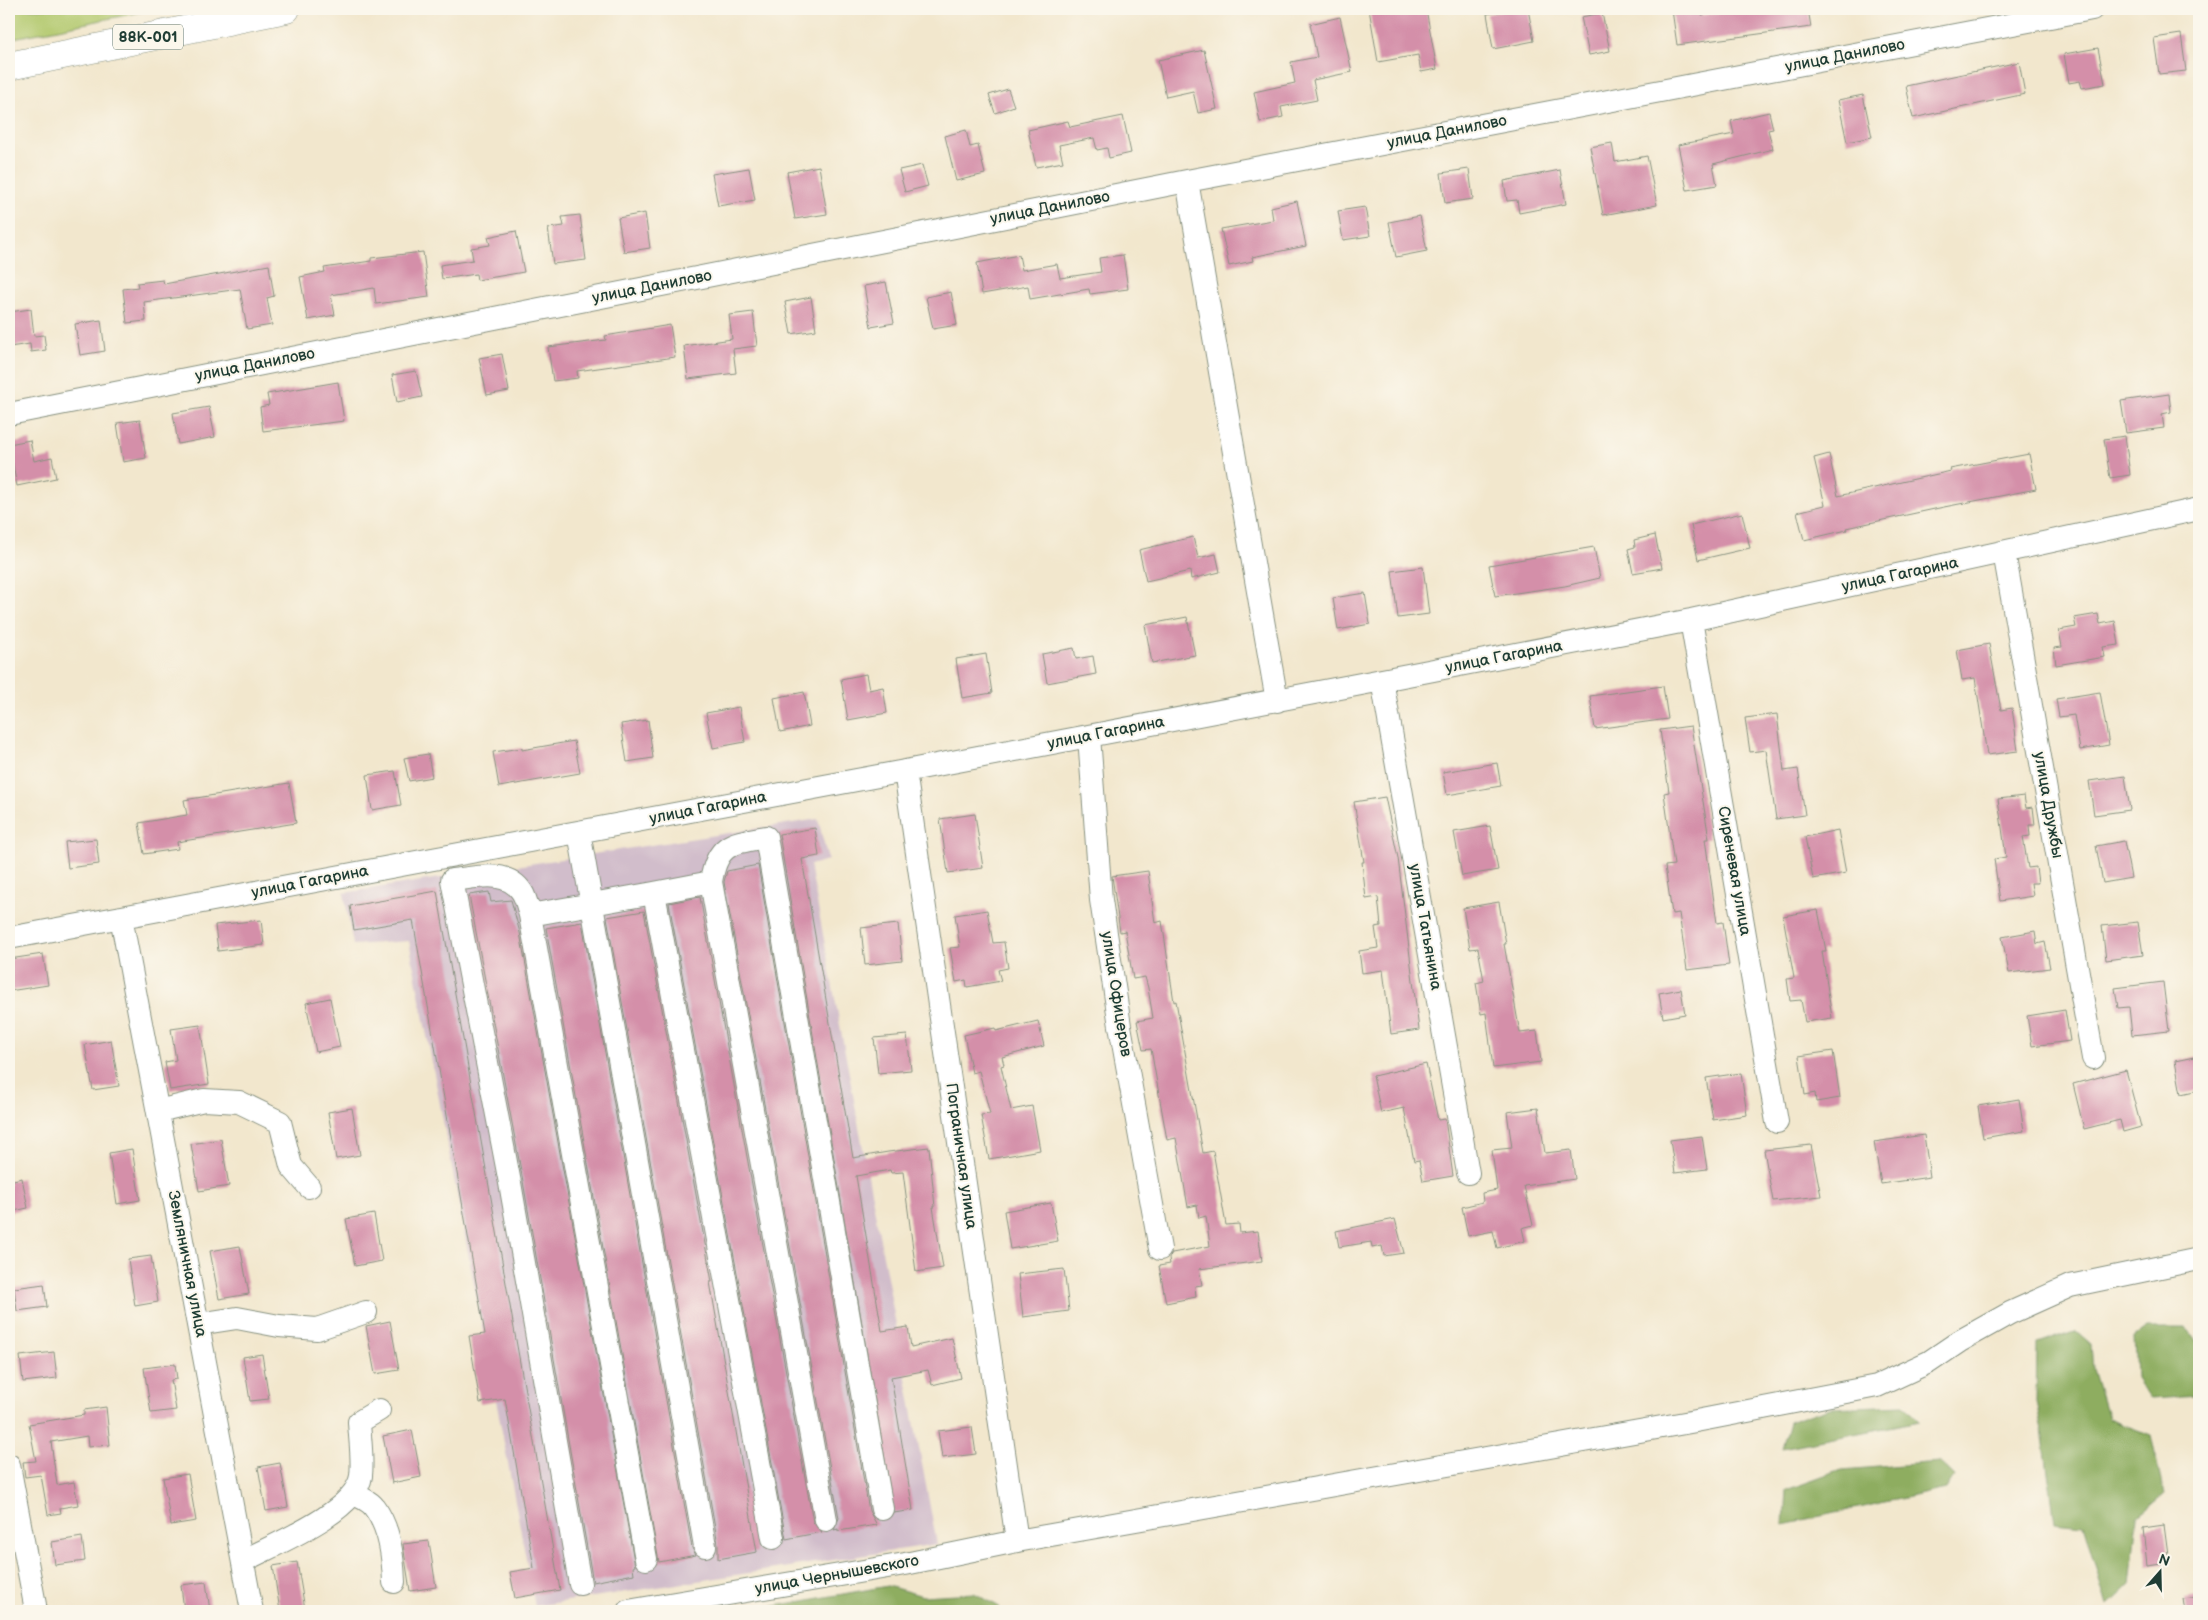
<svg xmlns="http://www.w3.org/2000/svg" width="2208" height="1620" font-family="'Balsamiq Sans',sans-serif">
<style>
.industrial{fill:#d1bdcb}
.green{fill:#b3c96e;stroke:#698351}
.forest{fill:#8ead61;stroke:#56754a}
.building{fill:#d48fa9}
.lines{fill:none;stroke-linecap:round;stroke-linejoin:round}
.minor-casing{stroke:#889280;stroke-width:24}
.major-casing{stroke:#889280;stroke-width:29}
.minor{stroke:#fff;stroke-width:22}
.major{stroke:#fff;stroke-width:28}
.labels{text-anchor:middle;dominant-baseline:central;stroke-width:4;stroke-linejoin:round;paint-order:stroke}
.shield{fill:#fbf7ec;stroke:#61756b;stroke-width:1}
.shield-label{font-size:15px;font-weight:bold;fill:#1f3d34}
.street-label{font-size:16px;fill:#1f3d34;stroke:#fbf7ec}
</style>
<rect width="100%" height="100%" fill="#fbf7ec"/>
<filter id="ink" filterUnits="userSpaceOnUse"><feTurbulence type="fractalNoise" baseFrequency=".02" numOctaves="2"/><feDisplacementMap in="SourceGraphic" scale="10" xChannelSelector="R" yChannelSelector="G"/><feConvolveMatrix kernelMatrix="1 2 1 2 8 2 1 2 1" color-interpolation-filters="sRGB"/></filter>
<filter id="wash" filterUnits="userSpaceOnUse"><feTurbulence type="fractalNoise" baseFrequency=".0096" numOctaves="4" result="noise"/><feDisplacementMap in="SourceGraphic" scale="20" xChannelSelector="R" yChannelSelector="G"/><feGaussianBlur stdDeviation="1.12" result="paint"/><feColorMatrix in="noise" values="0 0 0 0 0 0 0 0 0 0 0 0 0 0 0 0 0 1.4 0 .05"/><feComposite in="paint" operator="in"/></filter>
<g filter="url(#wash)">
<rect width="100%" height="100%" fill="#f2e7cd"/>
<!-- industrial -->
<path class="industrial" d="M818,819L828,860L810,865L937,1544L535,1606L409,941L353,945L344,893Z"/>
<!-- green -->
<path class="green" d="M9,9H156L9,39Z"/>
<!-- forest -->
<path class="forest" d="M2147,1328H2186L2199,1346V1396L2151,1399L2136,1377L2134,1337Z
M2075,1331L2091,1345L2093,1369L2108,1419L2151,1435L2164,1495L2137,1517L2130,1585L2108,1606L2084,1525L2055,1522L2042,1430L2036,1402L2037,1344Z
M1904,1405L1920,1421L1782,1448L1789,1422L1829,1408Z
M1939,1462L1954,1476L1946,1489L1784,1524L1786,1490L1842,1470Z
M888,1586L923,1596L974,1593L998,1606L999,1611H747Z"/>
<g id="blocks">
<!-- building -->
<path class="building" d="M1369,9H1426L1437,69L1421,72L1418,55L1378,62Z
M1516,9H1528L1534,41L1493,49L1487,14Z
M1702,9V15L1742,9H1808L1811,27L1677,45L1672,10Z
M1602,13L1610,51L1589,55L1581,17Z
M1340,17L1352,72L1313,80L1317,100L1281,107L1283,117L1260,122L1254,92L1295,83L1291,62L1317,57L1310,24Z
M2181,34L2186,71L2159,74L2154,38Z
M2098,48L2105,84L2082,88L2080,81L2069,83L2064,54Z
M1204,50L1217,109L1198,113L1193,91L1166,97L1158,60Z
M2019,62L2025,94L1913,118L1906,86Z
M1008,89L1014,106L995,113L989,95Z
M1863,95L1872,137L1847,142L1838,100Z
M1769,112L1773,129L1768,130L1773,149L1713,164L1717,185L1687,190L1678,145L1734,134L1731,121Z
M1123,116L1131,153L1109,158L1107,148L1097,150L1094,138L1059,145L1063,162L1036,167L1028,130L1068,121L1070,127Z
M966,130L970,147L978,145L985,174L956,181L945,136Z
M1612,143L1615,162L1647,156L1657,205L1603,215L1590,147Z
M922,165L928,186L905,192L899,170Z
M819,166L827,214L795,219L787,172Z
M749,168L755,200L718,206L712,174Z
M1469,169L1473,199L1445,203L1441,173Z
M1560,170L1566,204L1519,213L1517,200L1507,201L1504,181Z
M1297,201L1306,246L1252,257L1253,261L1229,266L1221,229L1273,220L1271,207Z
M1365,207L1370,236L1343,240L1338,211Z
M645,213L650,248L624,252L618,218Z
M580,215L586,260L553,264L548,228L564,226L562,217Z
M1420,216L1427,251L1396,257L1389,222Z
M516,231L524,272L477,280L476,274L442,279L440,265L473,260L471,248L490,245L488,237Z
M423,252L429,297L376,304L374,288L331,295L335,315L308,320L300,277L325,272L324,268L371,261V258Z
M1019,255L1022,270L1057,264L1060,278L1101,272L1099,258L1123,255L1128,289L1090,294L1089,289L1030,299L1028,286L982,294L977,263Z
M269,265L274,296L267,298L272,325L247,329L240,289L144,302L146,321L127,323L123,289L138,287L137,283L163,280L164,284Z
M886,282L894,323L871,327L864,286Z
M951,292L957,325L933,329L926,297Z
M811,297L816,330L791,334L785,302Z
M31,309L34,336L44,335L46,350L31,352L30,344L9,347V312Z
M753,312L757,346L733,349L736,373L688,379L684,346L732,339L729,315Z
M101,320L105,351L80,355L75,324Z
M670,325L675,357L577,371L578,378L553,381L548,347L606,340L605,336Z
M502,354L509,391L487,395L479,358Z
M416,371L422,397L397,402L392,375Z
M338,382L344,421L263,431L260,407L269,405L267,394Z
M2169,394L2171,412L2162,414L2164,428L2126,433L2121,401Z
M209,407L215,437L178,444L173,413Z
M140,420L146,458L123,462L117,423Z
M2125,436L2130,475L2110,478L2104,439Z
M30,440L34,461L52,457L56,478L17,486L9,444Z
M1829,454L1838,496L1951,471L1950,469L2029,454L2036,489L1944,507L1846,528L1847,530L1804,540L1797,512L1825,505L1814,458Z
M1742,513L1750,548L1698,560L1691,525Z
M1655,535L1662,568L1633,573L1628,549L1635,547L1634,540Z
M1193,537L1198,558L1216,554L1220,572L1191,579L1190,571L1146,581L1139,550Z
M1594,547L1600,578L1565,586L1495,596L1489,565Z
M1423,567L1429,614L1398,618L1392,571Z
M1365,593L1370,624L1338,630L1333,598Z
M2098,614L2100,624L2115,621L2119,645L2103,647L2105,657L2056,665L2054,648L2062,647L2059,630L2076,627L2074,618Z
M1187,617L1195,655L1152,663L1145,625Z
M1989,644L2001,710L2012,708L2018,751L1987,755L1975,678L1962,680L1957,650Z
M1074,648L1076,659L1093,656L1096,674L1047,683L1042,654Z
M986,654L992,693L962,698L956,659Z
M866,674L869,690L883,687L887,713L848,720L841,679Z
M1663,686L1668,719L1595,729L1590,696Z
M804,692L810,726L780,732L774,698Z
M2100,692L2109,745L2080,750L2074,715L2059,717L2056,699Z
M739,707L745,742L713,748L706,713Z
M1777,714L1784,771L1798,769L1805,815L1776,819L1766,750L1750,752L1745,718Z
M648,720L653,758L627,762L621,724Z
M1691,726L1709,839H1705L1717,923L1723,922L1729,965L1687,970L1679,913L1672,914L1665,866L1674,865L1664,793L1669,792L1660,730Z
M574,741L580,773L499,787L493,752L522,748V750Z
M428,754L432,777L409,781L404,758Z
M1497,763L1501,786L1447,795L1443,772Z
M395,771L401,805L372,810L367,775Z
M2125,776L2130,810L2094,815L2089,781Z
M289,783L296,823L177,842L178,849L144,854L139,823L187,815L184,800Z
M2024,796L2026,808L2033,807L2035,825H2029L2030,836L2023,837L2028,868L2036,867L2038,883H2031L2033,896L2000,901L1994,859L2006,857L1998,799Z
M1385,797L1398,858L1419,1030L1391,1034L1383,970L1362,973L1359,951L1378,948L1375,927L1381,926L1378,897L1366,899L1362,862H1364L1354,802Z
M975,814L983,868L948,873L940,819Z
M1490,826L1498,870L1462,876L1454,832Z
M815,828L819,856L802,859L853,1158L888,1152L929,1147L935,1207H933L943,1268L916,1272L903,1172L891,1173L890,1170L856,1176L882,1331L908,1327L911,1347L952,1338L961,1378L932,1385L928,1370L891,1377L913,1510L894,1513L779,834Z
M1838,830L1846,873L1813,879L1805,837Z
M96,839L99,864L68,868L65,842Z
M2124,841L2131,878L2103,883L2096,846Z
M758,865L869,1511L877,1525L838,1531V1529L834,1530L839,1518L724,882L727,871Z
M1148,871L1155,923L1162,921L1174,1002L1176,1001L1203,1153L1213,1151L1226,1225L1239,1224L1240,1233L1258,1231L1262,1261L1199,1269L1202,1285L1195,1286L1196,1297L1166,1303L1159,1266L1170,1264L1169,1258L1172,1253L1210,1246L1206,1216L1199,1218L1197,1205L1188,1207L1176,1138L1167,1140L1151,1049L1143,1050L1137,1021L1153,1018L1148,988L1145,977L1133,979L1125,931L1120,932L1112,876Z
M437,891L560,1590L515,1598L510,1572L534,1568L505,1399L480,1403L469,1336L485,1334L413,920L354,930L350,906Z
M489,892L491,902L511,900L520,933L635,1566L633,1567L634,1574L593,1582L523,1181L469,895Z
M700,897L813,1522L822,1532L786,1539L669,903Z
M1499,902L1506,944H1504L1520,1033L1537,1031L1541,1062L1493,1068L1486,1013L1481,1014L1476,983L1484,981L1478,948L1470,949L1463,908Z
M987,910L993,943L1004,942L1008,968L998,970L1001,981L967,987L966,980L956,982L950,948L960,947L955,915Z
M1818,910L1826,951H1822L1832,1018L1805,1022L1801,1000L1790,1001L1787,979L1794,978L1783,916Z
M644,911L712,1282H710L757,1552L718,1559V1544L607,917Z
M261,920L264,945L218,951L215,925Z
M582,922L692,1548L696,1555L659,1562L546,928Z
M2138,922L2143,955L2106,960L2102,926Z
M898,924L902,961L865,965L861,928Z
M2035,931L2037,944L2045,942L2050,968L2009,973L2002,937Z
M43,954L48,985L9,991V959Z
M2163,982L2169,1031L2132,1035L2129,1007L2118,1008L2115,988Z
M1681,989L1685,1014L1663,1018L1659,993Z
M330,998L340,1047L316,1052L306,1003Z
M2065,1010L2070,1041L2032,1046L2027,1016Z
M1038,1021L1044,1046L1002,1057L1004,1065L1001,1066L1011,1110L1032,1106L1040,1150L989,1159L981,1115L990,1114L979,1071L972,1073L964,1035L995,1028L996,1031Z
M200,1025L209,1084L170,1090L165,1062L176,1060L171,1029Z
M907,1035L911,1070L878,1073L874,1038Z
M111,1040L119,1086L93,1090L85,1045Z
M1833,1051L1840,1098L1816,1102L1815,1093L1805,1095L1799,1056Z
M2199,1056V1090L2181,1094L2175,1061Z
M1426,1064L1438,1120L1445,1119L1453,1176L1423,1181L1419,1160L1414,1161L1404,1108L1381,1113L1373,1076Z
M2126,1070L2141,1127L2123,1132L2120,1120L2084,1129L2073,1084Z
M1741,1073L1747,1115L1713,1120L1706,1078Z
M2019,1099L2024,1131L1983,1138L1978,1106Z
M352,1108L360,1155L336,1159L328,1112Z
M1538,1108L1545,1153L1571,1150L1575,1179L1524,1186L1533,1225L1522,1228L1525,1241L1497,1248L1493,1231L1468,1236L1462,1207L1483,1202L1482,1193L1497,1190L1492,1150L1512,1148L1507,1112Z
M1924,1135L1930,1177L1881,1184L1874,1142Z
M1702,1136L1707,1169L1675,1173L1670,1140Z
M221,1139L229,1186L199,1191L191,1144Z
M1811,1145L1821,1196L1773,1201L1764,1150Z
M132,1149L140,1200L117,1204L109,1153Z
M22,1178L28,1208L9,1212V1181Z
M1051,1203L1058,1241L1010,1249L1004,1211Z
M374,1214L382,1261L355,1266L346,1219Z
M1395,1219L1404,1253L1384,1256L1382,1246L1372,1248L1371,1242L1339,1247L1336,1231Z
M240,1246L249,1294L219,1299L210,1251Z
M151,1256L158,1302L135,1306L128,1259Z
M1064,1269L1069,1311L1023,1317L1018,1274Z
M44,1284L47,1307L17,1311L14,1288Z
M390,1321L399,1370L375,1374L366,1326Z
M54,1352L57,1378L23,1382L20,1356Z
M262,1354L269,1399L250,1401L243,1357Z
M175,1364L177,1379L171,1380L176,1410L151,1413L144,1368Z
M106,1407L110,1445L88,1447L87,1436L51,1442L57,1485L74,1482L78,1505L60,1508L61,1513L48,1515L41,1475L25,1477L23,1462L36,1461L29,1424L84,1415V1410Z
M972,1427L976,1454L942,1458L938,1431Z
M412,1430L421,1477L392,1483L383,1436Z
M280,1463L288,1507L266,1511L258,1467Z
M188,1474L196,1521L171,1525L163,1478Z
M2164,1525L2169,1563L2147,1566L2143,1528Z
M82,1537L85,1561L55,1565L52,1542Z
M429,1541L436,1587L410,1591L403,1544Z
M297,1562L305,1609L280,1611L273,1566Z
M206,1582L210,1611H184L181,1585Z
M2199,1596V1611H2186L2184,1598Z"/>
</g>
</g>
<g filter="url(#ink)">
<use href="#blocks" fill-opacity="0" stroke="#889280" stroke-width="1"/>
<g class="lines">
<!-- minor casing -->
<g class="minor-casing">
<path id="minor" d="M1187,181L1277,701
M9,414L1187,181L2092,9
M2004,552L2093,1058
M1691,620L1777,1122
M1382,680L1468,1173
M1089,736L1101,900L1120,1026L1160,1249
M905,771L1017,1541
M579,832L705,1546
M711,882C717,843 732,843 766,837L882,1509
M654,893L711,882L826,1520
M530,915C528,908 526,898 522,892C506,868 476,878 452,880L510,1183L580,1584
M121,917L252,1611
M9,938L905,771L1382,680L1691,620L2199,509
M158,1111L204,1100L239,1102L280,1122L291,1166L309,1187
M198,1324L237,1318L279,1326L317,1329L366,1312
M9,1465L35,1605
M355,1494C361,1498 370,1501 374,1507C390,1528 393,1557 394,1582
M646,1559L530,915L654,893L773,1538
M243,1561C273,1545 356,1512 361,1476C363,1459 360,1440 359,1422L379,1410
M628,1611L905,1564L1017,1541L1696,1421L1877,1386L1929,1362L1960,1341L2010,1313L2070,1286L2199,1259"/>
</g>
<!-- major casing -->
<g class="major-casing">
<path id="major" d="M9,66L286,9"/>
</g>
<!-- minor -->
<use href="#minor" class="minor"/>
<!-- major -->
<use href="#major" class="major"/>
</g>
</g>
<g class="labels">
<!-- shield labels -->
<rect class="shield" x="113" y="24.5" width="70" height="25" rx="4"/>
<g class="shield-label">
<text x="148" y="37">88К-001</text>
</g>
<!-- street labels -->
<g class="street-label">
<text transform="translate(1845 56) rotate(-11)">улица Данилово</text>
<text transform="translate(1447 132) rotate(-11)">улица Данилово</text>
<text transform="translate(1050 208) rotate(-11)">улица Данилово</text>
<text transform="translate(652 287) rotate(-11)">улица Данилово</text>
<text transform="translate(255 365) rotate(-11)">улица Данилово</text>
<text transform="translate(1900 575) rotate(-12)">улица Гагарина</text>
<text transform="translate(1504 657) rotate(-11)">улица Гагарина</text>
<text transform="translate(1106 733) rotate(-11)">улица Гагарина</text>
<text transform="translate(2048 805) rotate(80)">улица Дружбы</text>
<text transform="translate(708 808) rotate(-11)">улица Гагарина</text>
<text transform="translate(1734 871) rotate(80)">Сиреневая улица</text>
<text transform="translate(310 882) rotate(-11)">улица Гагарина</text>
<text transform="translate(1425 927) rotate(80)">улица Татьянина</text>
<text transform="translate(1116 994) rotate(81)">улица Офицеров</text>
<text transform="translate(961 1156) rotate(82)">Пограничная улица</text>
<text transform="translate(187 1264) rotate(79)">Земляничная улица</text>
<text transform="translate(837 1575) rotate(-10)">улица Чернышевского</text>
</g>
</g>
<!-- margin -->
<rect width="2208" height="1620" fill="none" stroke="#fbf7ec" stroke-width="30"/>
<!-- north arrow -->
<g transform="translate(2160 1572) rotate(20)" stroke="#fbf7ec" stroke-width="4" paint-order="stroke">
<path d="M0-4L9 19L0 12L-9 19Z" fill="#1f3d34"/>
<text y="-8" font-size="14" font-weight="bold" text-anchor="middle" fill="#1f3d34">N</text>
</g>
</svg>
